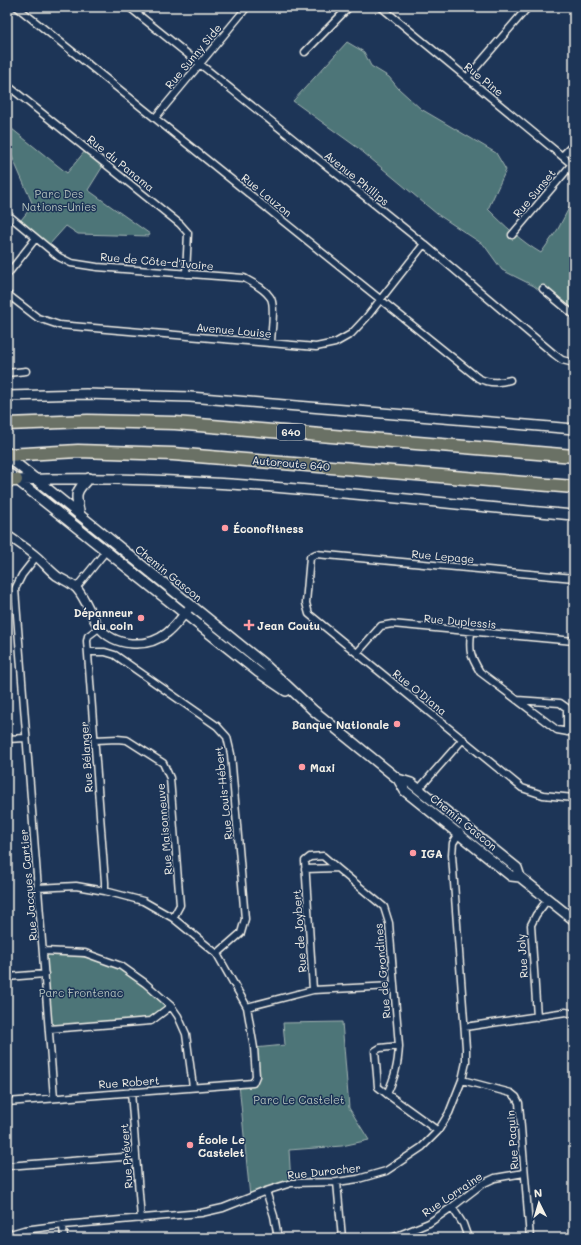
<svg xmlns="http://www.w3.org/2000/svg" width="581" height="1245" font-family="Mali,sans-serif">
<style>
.green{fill:#4e7578;stroke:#a1b3b0}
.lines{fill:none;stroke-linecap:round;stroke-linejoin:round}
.minor-casing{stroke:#f4f1e8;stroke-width:9}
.tertiary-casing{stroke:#f4f1e8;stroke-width:11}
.secondary-casing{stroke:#f4f1e8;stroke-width:12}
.motorway-casing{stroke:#f4f1e8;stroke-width:15}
.minor{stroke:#1d3557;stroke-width:6}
.tertiary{stroke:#1d3557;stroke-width:8}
.secondary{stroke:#1d3557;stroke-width:9}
.motorway{stroke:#6b7165;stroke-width:12}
.poi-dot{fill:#ff9aa2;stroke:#1d3557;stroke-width:1.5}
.labels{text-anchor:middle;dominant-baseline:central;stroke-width:3;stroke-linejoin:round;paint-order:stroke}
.shield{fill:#1d3557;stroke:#b4b9bc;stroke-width:1}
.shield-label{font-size:10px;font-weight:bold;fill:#f4f1e8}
.street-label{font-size:11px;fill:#f4f1e8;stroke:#1d3557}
.park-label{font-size:11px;fill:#b2bfbb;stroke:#1d3557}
.poi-label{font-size:11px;font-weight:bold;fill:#f4f1e8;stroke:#1d3557;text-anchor:start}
</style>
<rect width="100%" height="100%" fill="#1d3557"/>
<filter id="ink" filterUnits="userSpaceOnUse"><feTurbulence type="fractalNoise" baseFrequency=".025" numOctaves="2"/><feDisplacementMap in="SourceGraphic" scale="8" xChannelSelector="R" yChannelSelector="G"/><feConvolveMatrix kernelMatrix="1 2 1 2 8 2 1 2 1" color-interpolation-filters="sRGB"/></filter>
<g filter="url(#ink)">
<!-- green -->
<path class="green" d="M347,42L364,52L371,66L389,77L398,88L421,109L496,153L506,170L488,209C504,225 522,242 541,253L558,229L570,206L574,209V319L534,286L502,270L484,245L437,214L358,148L293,101Z
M7,125L67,173L85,151L103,166L88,190L150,234L149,236L78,234L66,226L49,245L21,220L33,205L7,145Z
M44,951C57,954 70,955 84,957C120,963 141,984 168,1006L151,1021L50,1029Z
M342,1022L349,1108L369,1140L342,1146L289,1150L291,1183L250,1197L239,1084L253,1083L256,1077L254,1048L285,1045L283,1023Z"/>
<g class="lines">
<!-- minor casing -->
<g class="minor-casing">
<path id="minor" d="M17,7L478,378C488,383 500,383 510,380
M129,7L424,244L554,354L562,360L574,363
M381,7L574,166
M305,52L349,7
M467,78L528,7
M7,85L180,224L188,233L186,274
M155,118L247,7
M562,156L574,144
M7,214L59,257L71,263L97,267L244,278C253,283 264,288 270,297C276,304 271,333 271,343
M512,235L572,164
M7,275L36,238
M543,289L574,315
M7,294L38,318L59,325L316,347L335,343L351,334L366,318L424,244
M7,373L26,371
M36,557L22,575L15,589L54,1098
M574,578L316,554L310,557L306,603L309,614L522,788L543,795L574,798
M76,588L106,551
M100,627L88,636L87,641L105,882V891
M471,632C469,652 470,655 480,672L557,730L574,733
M88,652H105L115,655L217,726L227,737L231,754L245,919L241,933L217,954
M357,653L381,626L392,624L574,641
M517,700L560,703L567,708V732
M7,739L26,738
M95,740L117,739L127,740L163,763L170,778L180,905L173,918
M419,789L463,739
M305,869L337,868L384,907L389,923L399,1046C398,1065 395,1077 387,1094L438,1131
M44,951L85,953L121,966L145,983L171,1006L178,1016L186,1034L193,1087
M7,977L45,974
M313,990L305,861L310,857L323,856L337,868
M247,1007L313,990L393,986
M537,1017L531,925L536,915L548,899
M465,1027L566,1012L574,1014
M50,1029L151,1021L171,1006
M462,1080L511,1093L516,1097L519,1103L530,1238
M131,1092L141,1219
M387,1094L378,1087L375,1051L380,1048L399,1046
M7,1102L253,1083L256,1076L254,1048L247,1007L217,954L173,918L143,901L105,891L76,886L37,888
M7,1166L136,1156
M337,1182L342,1238
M266,1191L274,1216L278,1238
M452,1207L463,1224L468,1238
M63,1225L64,1238
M7,1235L24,1230L63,1225L201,1213L223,1208L266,1191L291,1183L337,1182L358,1179L386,1171L422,1147L438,1131L449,1113L462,1080L466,1062V1048L452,855L453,843L460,832
M392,1238L429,1223L452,1207L482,1184L495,1178L524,1173"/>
</g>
<!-- tertiary casing -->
<g class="tertiary-casing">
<path id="tertiary" d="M7,535C17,542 28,549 37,557C44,563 49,570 57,576C63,580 72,583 77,589C86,599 90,614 98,626C114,647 147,649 167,633C176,626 183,615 191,606"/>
</g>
<!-- secondary casing -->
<g class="secondary-casing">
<path id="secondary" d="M7,396L86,394L190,397L574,429
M7,456L265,665L313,710L398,779L411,783L517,868L520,877
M7,472L258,672L286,691
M16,480C203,473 388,499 574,515
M80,515C76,496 73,493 89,478
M398,779L405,791L511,876L520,877L574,920"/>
</g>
<!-- motorway casing -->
<g class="motorway-casing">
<path id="motorway" d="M7,424L88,421L175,423L574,456
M7,455L78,451L173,454L574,487
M7,480H16"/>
</g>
<!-- minor -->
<use href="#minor" class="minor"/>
<!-- tertiary -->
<use href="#tertiary" class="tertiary"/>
<!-- secondary -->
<use href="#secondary" class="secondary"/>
<!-- motorway -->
<use href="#motorway" class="motorway"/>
</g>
</g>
<!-- markers -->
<g class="poi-dot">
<circle cx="225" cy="528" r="4"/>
<circle cx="141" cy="618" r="4"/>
<path d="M247 619h4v4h4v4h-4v4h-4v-4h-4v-4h4z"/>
<circle cx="397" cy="724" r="4"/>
<circle cx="302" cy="767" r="4"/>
<circle cx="413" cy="853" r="4"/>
<circle cx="190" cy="1145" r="4"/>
</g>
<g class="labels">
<!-- shield labels -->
<rect class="shield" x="277" y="424" width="28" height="16" rx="3"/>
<g class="shield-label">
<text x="291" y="432">640</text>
</g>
<!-- street labels -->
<g class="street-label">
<text transform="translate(193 56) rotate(-50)">Rue Sunny Side</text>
<text transform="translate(484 79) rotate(39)">Rue Pine</text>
<text transform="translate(121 163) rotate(39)">Rue du Panama</text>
<text transform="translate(357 178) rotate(39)">Avenue Phillips</text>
<text transform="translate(534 193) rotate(-50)">Rue Sunset</text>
<text transform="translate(267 195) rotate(39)">Rue Lauzon</text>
<text transform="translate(157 261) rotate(5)">Rue de Côte-d'Ivoire</text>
<text transform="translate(234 330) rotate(5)">Avenue Louise</text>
<text transform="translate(291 463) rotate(5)">Autoroute 640</text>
<text transform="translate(443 556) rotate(5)">Rue Lepage</text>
<text transform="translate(169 573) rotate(39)">Chemin Gascon</text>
<text transform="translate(460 621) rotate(5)">Rue Duplessis</text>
<text transform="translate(420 692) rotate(39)">Rue O'Diana</text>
<text transform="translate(86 757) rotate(-94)">Rue Bélanger</text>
<text transform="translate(223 793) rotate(-96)">Rue Louis-Hébert</text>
<text transform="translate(464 822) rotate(39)">Chemin Gascon</text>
<text transform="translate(164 829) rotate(-95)">Rue Maisonneuve</text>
<text transform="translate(28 885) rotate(-95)">Rue Jacques Cartier</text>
<text transform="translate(299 931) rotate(-94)">Rue de Joybert</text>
<text transform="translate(522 956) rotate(-94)">Rue Joly</text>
<text transform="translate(382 971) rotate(-95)">Rue de Grondines</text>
<text transform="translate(129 1082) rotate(-4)">Rue Robert</text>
<text transform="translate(512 1140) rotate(-94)">Rue Paquin</text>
<text transform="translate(126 1156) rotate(-94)">Rue Prévert</text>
<text transform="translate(324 1171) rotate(-6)">Rue Durocher</text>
<text transform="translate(452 1194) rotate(-34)">Rue Lorraine</text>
</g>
<!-- park labels -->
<g class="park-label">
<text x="59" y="193">Parc Des<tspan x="59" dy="13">Nations-Unies</tspan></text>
<text x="81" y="992">Parc Frontenac</text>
<text x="299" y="1099">Parc Le Castelet</text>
</g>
<!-- poi labels -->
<g class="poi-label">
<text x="233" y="528">Éconofitness</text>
<text x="133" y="612" text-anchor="end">Dépanneur<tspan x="133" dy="13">du coin</tspan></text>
<text x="257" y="625">Jean Coutu</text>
<text x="389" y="724" text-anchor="end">Banque Nationale</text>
<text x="310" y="767">Maxi</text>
<text x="421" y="853">IGA</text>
<text x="198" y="1139">École Le<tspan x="198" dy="13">Castelet</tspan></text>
</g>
</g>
<!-- margin -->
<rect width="581" height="1245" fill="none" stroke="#1d3557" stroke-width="24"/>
<rect x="12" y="12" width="557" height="1221" fill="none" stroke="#f4f1e8" stroke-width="1.5" filter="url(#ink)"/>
<!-- north arrow -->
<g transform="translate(539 1203) rotate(355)" stroke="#1d3557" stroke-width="3" paint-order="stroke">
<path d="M0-3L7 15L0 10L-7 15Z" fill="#f4f1e8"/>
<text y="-6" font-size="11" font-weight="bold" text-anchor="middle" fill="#f4f1e8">N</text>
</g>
</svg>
